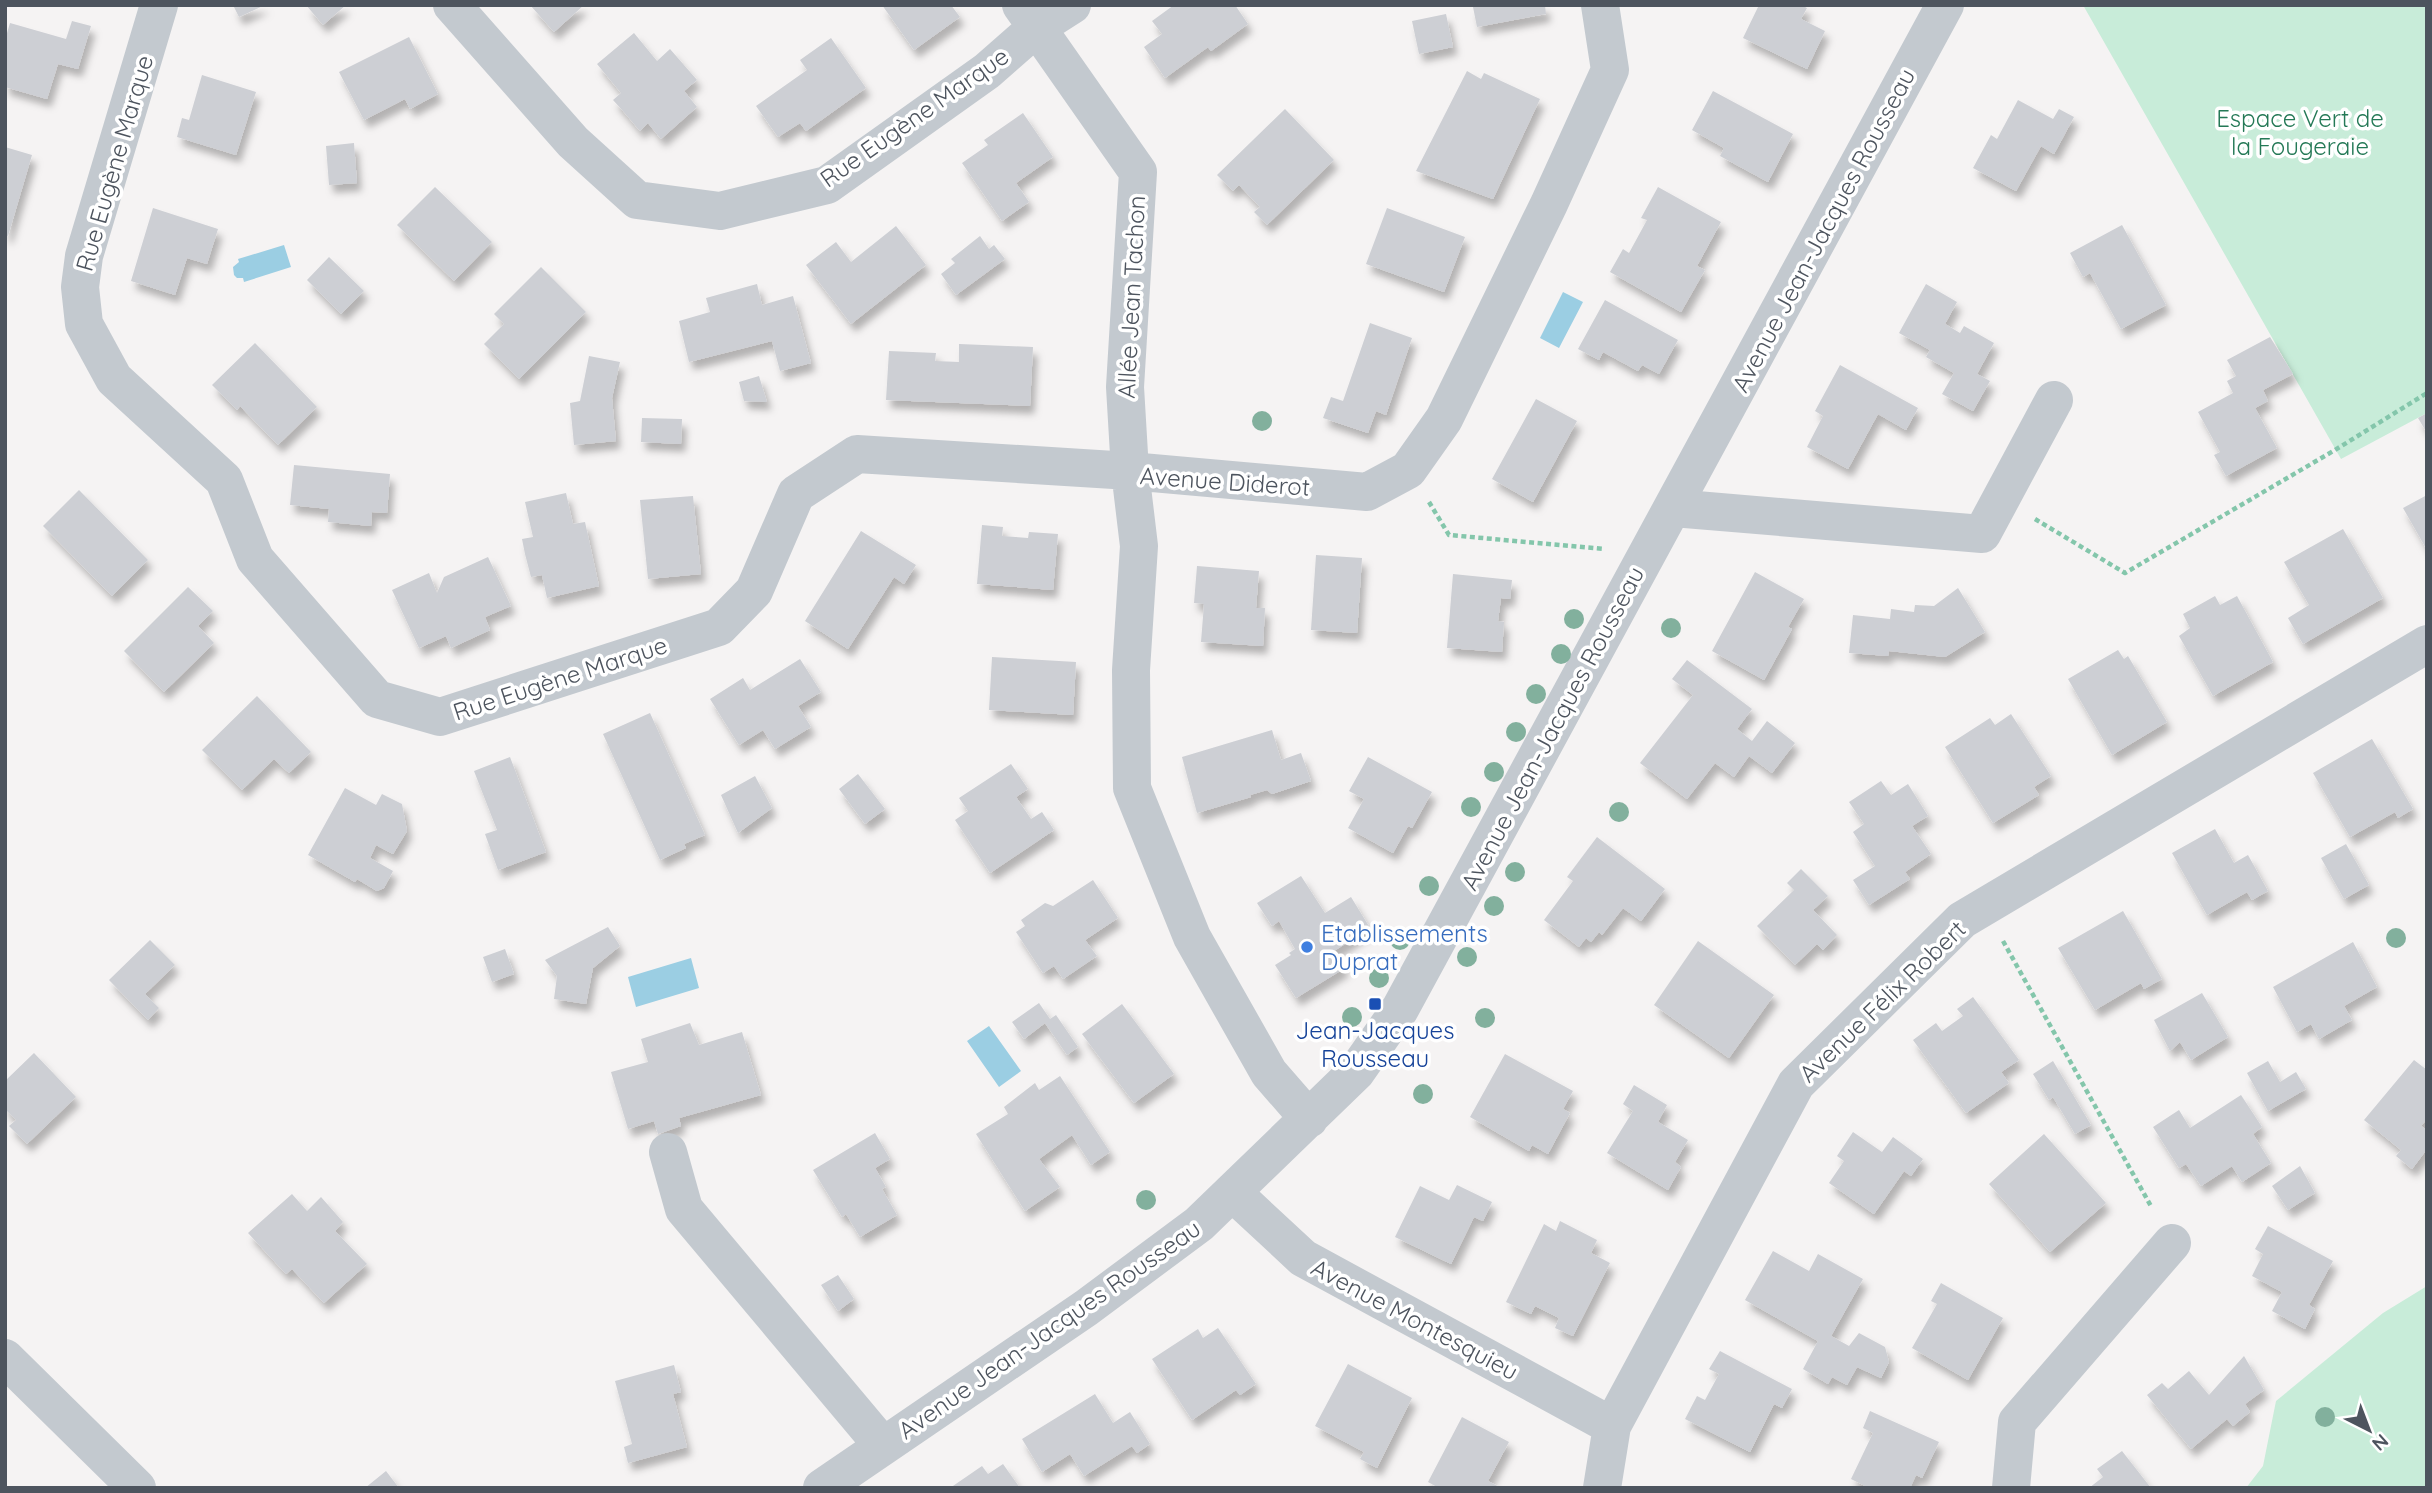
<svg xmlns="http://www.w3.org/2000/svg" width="2432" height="1493" font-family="Quicksand,sans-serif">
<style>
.green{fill:#c8ecd9}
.water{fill:#9bcee3}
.building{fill:#cdcfd4;filter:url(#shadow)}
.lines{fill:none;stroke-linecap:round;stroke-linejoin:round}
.path{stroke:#84c6ab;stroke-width:4.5;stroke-dasharray:5 3.5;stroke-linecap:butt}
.minor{stroke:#c3c9cf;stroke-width:38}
.tree{fill:#82b09d}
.shop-dot{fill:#3f7fe0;stroke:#fff;stroke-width:2.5}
.transit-dot{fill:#1a4fb4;stroke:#fff;stroke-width:2.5}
.labels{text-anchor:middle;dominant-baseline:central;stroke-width:7;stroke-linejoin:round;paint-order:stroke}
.street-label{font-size:24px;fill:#4d545e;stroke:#fff}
.park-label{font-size:24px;fill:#247956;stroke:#fff}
.shop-label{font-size:24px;fill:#366cbe;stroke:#fff;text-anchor:start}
.transit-label{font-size:24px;fill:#164399;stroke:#fff}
</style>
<defs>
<filter id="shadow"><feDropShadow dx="4.5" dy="8" stdDeviation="3.5" flood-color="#0004"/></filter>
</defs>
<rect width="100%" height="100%" fill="#f5f3f3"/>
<!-- green -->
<path class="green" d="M2083,5H2427V413L2341,459Z
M2427,1286V1488H2246L2263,1466L2276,1401L2383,1313Z"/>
<!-- water -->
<path class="water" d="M284,245L291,267L244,282L243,278H237L234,275L233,267L239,262L238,259Z
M1563,292L1583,302L1559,348L1540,338Z
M691,958L699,988L636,1007L628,977Z
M989,1026L1021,1071L999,1087L967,1041Z"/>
<!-- building -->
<path class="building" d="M233,5H265L239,17Z
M306,5H346L323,25Z
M530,5H584L554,32Z
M882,5H951L960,17L914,50Z
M1174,5H1235L1248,24L1211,51L1208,47L1165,78L1144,47L1162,34L1152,21Z
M1482,5H1545L1546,14L1477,27L1473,7Z
M1759,5H1801L1807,8L1801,19L1825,31L1807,69L1743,38Z
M1446,14L1453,47L1419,54L1412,21Z
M72,21L91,26L78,69L58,64L47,99L5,87V40L10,23L66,39Z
M634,33L657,61L670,49L697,80L684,91L697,107L661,139L648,123L640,131L623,111L613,100L621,93L597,64Z
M409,37L438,94L410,109L405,99L364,120L339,72Z
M831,38L866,88L806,131L800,123L778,137L756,106L807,70L800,60Z
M1467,71L1481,79L1484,73L1540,99L1493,199L1416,171Z
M202,75L256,92L236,155L177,137L182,118L189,120Z
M1713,91L1793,134L1768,182L1720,156L1724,148L1692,130Z
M2018,100L2053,119L2059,109L2074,117L2054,154L2041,146L2016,191L1973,168L1991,135L1997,139Z
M1285,109L1334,160L1267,225L1254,212L1260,207L1239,185L1233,191L1217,175Z
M1023,113L1053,157L1016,183L1029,202L1002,221L962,163L988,145L984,140Z
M354,143L357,183L329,185L326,146Z
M5,147L32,155L8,236L5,235Z
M435,187L492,242L454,281L397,225Z
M1658,187L1721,222L1697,266L1705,270L1681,312L1610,272L1623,249L1629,253L1647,220L1641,218Z
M153,208L218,229L207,264L187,258L175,295L131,281Z
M1387,208L1465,237L1444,292L1366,264Z
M2122,225L2166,305L2121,329L2090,273L2083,277L2070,253Z
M896,226L926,265L851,324L806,265L836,242L851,262Z
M980,236L989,249L994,245L1005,259L956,295L941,274L955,263L951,259Z
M329,257L364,291L341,314L307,280Z
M541,267L586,312L519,379L484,344L504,324L494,314Z
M757,284L762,305L793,296L811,363L780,371L772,341L689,362L679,321L710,312L706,298Z
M1926,284L1957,302L1945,324L1960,333L1964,326L1994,343L1977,374L1990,381L1973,411L1942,394L1954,373L1926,357L1930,350L1899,333Z
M1605,300L1678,340L1659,374L1642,365L1638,371L1603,352L1599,360L1578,349Z
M1370,323L1412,338L1386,415L1376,411L1368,433L1323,418L1331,397L1343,401Z
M2270,337L2293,374L2263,390L2268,401L2255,408L2277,448L2226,476L2214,455L2220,452L2198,412L2233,393L2227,381L2236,376L2227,360Z
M255,343L317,407L278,445L240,406L237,410L212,385Z
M959,344L1033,347L1030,406L886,400L889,351L936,353L935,361L959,362Z
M589,356L620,362L612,398L616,441L574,445L570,403L580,401Z
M1840,365L1918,408L1906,430L1878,414L1848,469L1807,447L1823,416L1815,411Z
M759,376L767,402L744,401L739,382Z
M1536,399L1577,421L1533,502L1492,479Z
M2427,413V433L2418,418Z
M642,418L682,419L681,444L641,442Z
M294,465L390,474L387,513L372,512L371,526L328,522L329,509L290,505Z
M79,490L148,560L112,596L43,526Z
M566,493L573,524L585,522L599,586L547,598L542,575L531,577L525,554L522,539L533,537L525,502Z
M2427,495V550L2403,508Z
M693,496L701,574L648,579L640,500Z
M982,525L1003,527L1002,536L1028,538L1029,532L1058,534L1053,590L977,584Z
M2343,529L2383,598L2303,644L2288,618L2309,605L2284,562Z
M861,531L916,565L904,584L894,577L848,649L805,621Z
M1316,555L1362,558L1357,633L1311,630Z
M488,557L511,606L485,617L490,630L451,648L446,636L419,648L392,590L429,573L437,593L444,577Z
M1197,566L1259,571L1256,608H1265L1263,646L1201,642L1204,604L1194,603Z
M1755,572L1804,599L1788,627L1792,629L1764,680L1712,651Z
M1453,574L1512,580L1510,599L1501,598L1498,621L1504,622L1502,652L1447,648Z
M188,587L213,611L198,626L214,643L164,692L124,651Z
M1958,588L1985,632L1945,657L1889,651L1888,656L1849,653L1853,615L1890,619L1891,609L1914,612L1915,605L1934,606Z
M2215,596L2220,605L2237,596L2273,662L2213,696L2179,636L2190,628L2183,614Z
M2118,650L2124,659L2128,656L2167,722L2112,755L2068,679Z
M992,657L1076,662L1073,715L989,710Z
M800,659L821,692L798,706L811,727L775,749L763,730L739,745L710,699L743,678L750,690Z
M1687,660L1752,709L1737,729L1752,741L1767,721L1795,743L1772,773L1749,756L1734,777L1715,763L1687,799L1640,763L1693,695L1672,679Z
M257,696L311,752L289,773L274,759L242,790L202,750Z
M650,713L705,835L684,844L686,848L660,860L603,734Z
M2011,714L2051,776L2034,787L2039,795L1993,823L1945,747L1990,718L1995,725Z
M1272,730L1281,760L1301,753L1311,781L1272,794L1267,790L1250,795L1251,797L1197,813L1182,757Z
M2372,739L2413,809L2398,818L2395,812L2350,837L2313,773Z
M510,757L546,852L498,870L485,834L497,830L474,771Z
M1368,757L1432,792L1412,828L1408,826L1393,853L1348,828L1364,799L1349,791Z
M1011,764L1028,789L1016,797L1031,819L1042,812L1054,830L990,873L955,820L968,811L959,798Z
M858,774L885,809L865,824L839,789Z
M755,776L772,808L738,833L721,795Z
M1881,781L1891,795L1908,784L1928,816L1912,826L1931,854L1905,872L1910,879L1869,905L1853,880L1875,866L1853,832L1864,824L1849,802Z
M345,788L376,805L382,794L402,804L407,831L393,854L376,845L370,858L393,871L384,888L377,891L357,879L355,882L308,855Z
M2215,829L2234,863L2248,855L2268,891L2252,900L2247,892L2207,915L2172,853Z
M1597,837L1665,889L1641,921L1623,908L1602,935L1599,932L1591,942L1586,938L1579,947L1544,920L1573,881L1567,877Z
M2346,844L2369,885L2344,899L2321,858Z
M1801,869L1828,896L1813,910L1837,935L1823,950L1817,944L1795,965L1757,926L1794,890L1787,883Z
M1301,876L1325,913L1351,897L1370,928L1334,951L1345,968L1296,998L1275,965L1291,955L1289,953L1295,949L1279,921L1272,926L1257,903Z
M1093,880L1118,918L1085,940L1097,956L1063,979L1054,966L1043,973L1016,932L1025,926L1021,920L1045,903L1053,906Z
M2123,911L2162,979L2144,989L2141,983L2095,1010L2058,948Z
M608,927L620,946L593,968L586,1004L554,999L557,976L545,960Z
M150,940L175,965L145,994L159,1008L148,1020L109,980Z
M1698,941L1774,995L1729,1058L1654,1005Z
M2353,942L2377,987L2344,1006L2352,1020L2319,1039L2311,1024L2297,1032L2273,987Z
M505,949L514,974L492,982L483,957Z
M2202,993L2228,1037L2191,1060L2180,1042L2170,1051L2154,1020Z
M1973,997L2019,1060L2001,1072L2009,1083L1966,1113L1913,1040L1936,1023L1942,1031L1963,1016L1957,1009Z
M1039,1003L1050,1019L1056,1015L1078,1047L1067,1055L1045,1023L1024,1039L1012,1022Z
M1122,1004L1174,1074L1134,1103L1082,1034Z
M690,1023L699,1045L742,1032L761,1095L679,1118L681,1126L658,1134L654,1121L628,1129L611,1072L648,1062L641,1039Z
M34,1053L76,1097L27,1144L9,1126L16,1120L5,1109V1081Z
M1505,1054L1573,1091L1563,1109L1570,1113L1548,1154L1532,1145L1529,1151L1470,1117Z
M2414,1060L2427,1070V1119L2421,1126L2427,1130V1149L2412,1169L2396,1156L2401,1150L2364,1120Z
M2053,1061L2091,1125L2075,1134L2053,1097L2049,1100L2033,1074Z
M2268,1061L2280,1082L2296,1072L2306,1089L2268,1111L2247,1073Z
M1060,1076L1110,1152L1091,1165L1072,1135L1039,1159L1060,1187L1025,1211L976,1134L1008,1114L1004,1107L1035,1083L1039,1090Z
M1634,1085L1667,1105L1658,1122L1688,1140L1675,1162L1681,1167L1668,1190L1607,1153L1633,1111L1623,1104Z
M2241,1095L2262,1127L2253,1134L2271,1163L2242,1182L2232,1166L2201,1186L2186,1164L2179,1168L2153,1127L2179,1110L2190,1128Z
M1853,1132L1882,1152L1893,1137L1923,1159L1911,1176L1904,1171L1874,1214L1829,1183L1844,1161L1837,1156Z
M875,1133L890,1159L875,1168L886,1187L882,1189L897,1215L860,1237L846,1214L842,1217L813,1170Z
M2044,1134L2106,1203L2050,1252L1989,1184Z
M2300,1166L2315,1193L2288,1210L2272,1186Z
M1457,1185L1492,1202L1483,1221L1474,1217L1451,1264L1395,1237L1420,1186L1449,1200Z
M292,1194L307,1211L321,1197L343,1222L335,1231L367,1264L324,1303L292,1269L286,1274L248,1233Z
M1560,1221L1597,1240L1591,1253L1610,1263L1573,1336L1555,1328L1559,1318L1535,1306L1531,1314L1506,1302L1544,1224L1556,1231Z
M2268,1226L2333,1261L2309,1305L2315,1309L2305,1329L2272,1311L2282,1292L2252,1276L2263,1254L2255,1249Z
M1773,1251L1809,1271L1818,1254L1863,1279L1831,1336L1849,1346L1859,1333L1885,1347L1889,1362L1881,1378L1857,1367L1847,1385L1832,1377L1828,1384L1803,1369L1818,1341L1745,1300Z
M838,1275L854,1299L838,1311L821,1285Z
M1941,1283L2003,1318L1968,1380L1912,1348L1937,1304L1931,1301Z
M1218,1328L1256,1384L1240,1395L1236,1390L1192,1420L1152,1359L1198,1329L1203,1338Z
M1720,1351L1792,1389L1782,1408L1774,1404L1750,1452L1685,1419L1697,1396L1705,1400L1719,1374L1709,1369Z
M2244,1356L2264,1390L2245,1404L2250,1412L2233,1426L2227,1419L2191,1449L2147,1395L2162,1383L2168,1389L2189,1371L2209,1395Z
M1348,1364L1412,1398L1377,1468L1360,1459L1364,1452L1315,1426Z
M674,1365L681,1392L673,1394L687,1447L628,1463L624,1447L632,1444L615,1381Z
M1095,1394L1113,1423L1130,1412L1150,1444L1137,1453L1132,1446L1084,1476L1070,1454L1042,1472L1022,1439Z
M1870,1411L1939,1442L1922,1478L1916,1475L1910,1488H1869L1851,1479L1873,1433L1863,1428Z
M1462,1417L1509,1442L1488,1481L1501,1488H1439L1428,1482Z
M2122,1451L2151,1488H2089L2103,1477L2097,1469Z
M1003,1464L1020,1488H950L982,1466L988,1474Z
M386,1471L399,1488H365Z"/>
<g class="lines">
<!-- path -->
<path class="path" d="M1429,502L1449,535L1604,549
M2035,519L2125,573L2335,450L2427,393
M2003,941L2152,1208"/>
<!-- minor -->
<path class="minor" d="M159,5L84,256L80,287L84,324L114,379L224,480L255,559L377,699L440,717L719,627L754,591L796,494L857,454L1130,471L1125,387L1138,172L1021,5
M452,5L573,142L637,200L720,211L827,185L987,71L1036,28L1072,5
M1673,508L1982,534L2054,400
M1309,1119L1269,1073L1192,937L1132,788L1131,670L1139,546L1130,471L1367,492L1408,470L1444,419L1549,204L1610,70L1600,5
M668,1152L684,1209L883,1446
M1232,1192L1303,1258L1612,1426
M5,1358L137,1488
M822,1488L1086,1308L1199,1224L1356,1072L1400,1009L1945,5
M1602,1488L1612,1426L1796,1084L1962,920L2427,644
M2011,1488L2017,1422L2172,1243"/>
</g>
<!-- trees -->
<g class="tree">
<circle cx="1262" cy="421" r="10"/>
<circle cx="1574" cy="619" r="10"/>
<circle cx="1671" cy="628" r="10"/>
<circle cx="1561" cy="654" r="10"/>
<circle cx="1536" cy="694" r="10"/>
<circle cx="1516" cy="732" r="10"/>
<circle cx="1494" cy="772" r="10"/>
<circle cx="1471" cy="807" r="10"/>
<circle cx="1619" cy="812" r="10"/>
<circle cx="1515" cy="872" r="10"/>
<circle cx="1429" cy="886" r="10"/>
<circle cx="1494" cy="906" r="10"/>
<circle cx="2396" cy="938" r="10"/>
<circle cx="1400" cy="940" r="10"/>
<circle cx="1467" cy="957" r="10"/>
<circle cx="1379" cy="978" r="10"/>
<circle cx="1352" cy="1017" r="10"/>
<circle cx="1485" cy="1018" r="10"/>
<circle cx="1423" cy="1094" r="10"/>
<circle cx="1146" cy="1200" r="10"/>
<circle cx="2325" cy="1417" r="10"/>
</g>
<!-- markers -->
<circle class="shop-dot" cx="1307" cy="947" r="7"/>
<rect class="transit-dot" x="1368" y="997" width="14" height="14" rx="3.5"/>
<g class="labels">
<!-- street labels -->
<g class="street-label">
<text transform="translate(914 117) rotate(-35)">Rue Eugène Marque</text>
<text transform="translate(114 163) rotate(-74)">Rue Eugène Marque</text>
<text transform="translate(1823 230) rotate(-62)">Avenue Jean-Jacques Rousseau</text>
<text transform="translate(1131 297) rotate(-87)">Allée Jean Tachon</text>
<text transform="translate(1225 481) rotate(4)">Avenue Diderot</text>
<text transform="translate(560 678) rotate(-18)">Rue Eugène Marque</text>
<text transform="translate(1552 728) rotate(-62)">Avenue Jean-Jacques Rousseau</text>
<text transform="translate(1882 1001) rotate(-44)">Avenue Félix Robert</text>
<text transform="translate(1415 1319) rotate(28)">Avenue Montesquieu</text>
<text transform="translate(1049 1329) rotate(-35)">Avenue Jean-Jacques Rousseau</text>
</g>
<!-- park labels -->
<g class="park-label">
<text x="2300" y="118">Espace Vert de<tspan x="2300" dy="28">la Fougeraie</tspan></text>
</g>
<!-- shop labels -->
<g class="shop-label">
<text x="1321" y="933">Etablissements<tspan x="1321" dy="28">Duprat</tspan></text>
</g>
<!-- transit labels -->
<g class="transit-label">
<text x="1375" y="1030">Jean-Jacques<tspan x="1375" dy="28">Rousseau</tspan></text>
</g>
</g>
<!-- border -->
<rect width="2432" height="1493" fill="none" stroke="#4d545e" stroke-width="14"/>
<!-- north arrow -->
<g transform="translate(2369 1430) rotate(138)" stroke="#ffffff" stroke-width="5" paint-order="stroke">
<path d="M0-5L12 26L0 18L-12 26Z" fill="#4d545e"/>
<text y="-10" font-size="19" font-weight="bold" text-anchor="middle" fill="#4d545e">N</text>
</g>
</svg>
